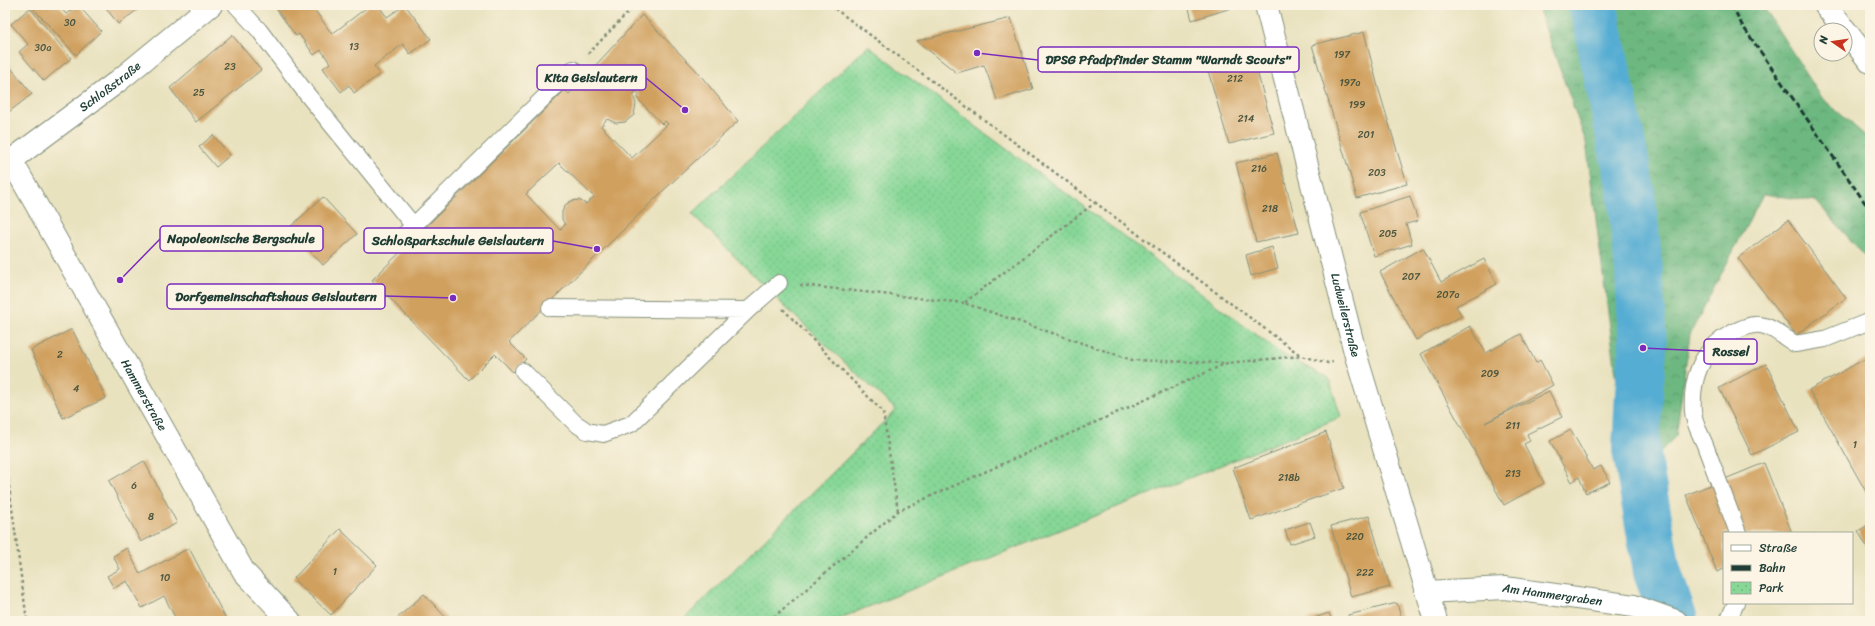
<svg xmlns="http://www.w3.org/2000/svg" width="1875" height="626" font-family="Sriracha,sans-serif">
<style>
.forest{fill:url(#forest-crowns);stroke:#467a5a}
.park{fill:url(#park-dots);stroke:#538a66}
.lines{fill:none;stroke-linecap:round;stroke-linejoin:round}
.river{stroke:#57add3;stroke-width:48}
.building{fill:#d0a05e;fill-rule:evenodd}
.service-casing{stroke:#84907a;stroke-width:18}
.minor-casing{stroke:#84907a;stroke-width:24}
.secondary-casing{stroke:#84907a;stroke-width:24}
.path{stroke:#84907a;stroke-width:2.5;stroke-dasharray:3 3;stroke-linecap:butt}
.service{stroke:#fff;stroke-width:16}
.minor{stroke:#fff;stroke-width:22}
.secondary{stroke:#fff;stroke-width:22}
.rail{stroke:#1f3d34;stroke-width:3;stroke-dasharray:6 3;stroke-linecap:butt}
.labels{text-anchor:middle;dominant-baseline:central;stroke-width:3;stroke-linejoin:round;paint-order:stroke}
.number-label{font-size:10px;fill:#4b563e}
.street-label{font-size:12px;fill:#1f3d34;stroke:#fcf5e5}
.leader{fill:none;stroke:#7b2cbf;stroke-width:1.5}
.callout-dot{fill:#7b2cbf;stroke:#fcf5e5;stroke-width:1.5}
.callout{fill:#fcf5e5;stroke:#7b2cbf;stroke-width:1.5}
.callout-label{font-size:13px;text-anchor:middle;font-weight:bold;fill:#1f3d34}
</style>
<defs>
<pattern id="forest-crowns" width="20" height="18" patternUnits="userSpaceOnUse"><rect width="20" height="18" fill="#6db880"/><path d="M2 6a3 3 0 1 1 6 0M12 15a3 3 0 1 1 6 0" fill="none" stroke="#59976a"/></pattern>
<pattern id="park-dots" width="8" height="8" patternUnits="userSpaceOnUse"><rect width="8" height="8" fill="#87d797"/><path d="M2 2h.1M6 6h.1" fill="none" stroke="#74b983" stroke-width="1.8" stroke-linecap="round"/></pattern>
</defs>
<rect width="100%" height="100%" fill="#fcf5e5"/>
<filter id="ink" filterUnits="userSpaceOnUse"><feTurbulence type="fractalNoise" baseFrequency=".025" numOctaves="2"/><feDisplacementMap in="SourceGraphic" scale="8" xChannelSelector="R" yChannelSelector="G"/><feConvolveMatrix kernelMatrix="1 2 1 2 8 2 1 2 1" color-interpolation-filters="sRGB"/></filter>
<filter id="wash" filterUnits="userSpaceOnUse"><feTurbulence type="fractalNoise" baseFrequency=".012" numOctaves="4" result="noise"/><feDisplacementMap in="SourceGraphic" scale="16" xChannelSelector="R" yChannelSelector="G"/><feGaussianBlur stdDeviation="0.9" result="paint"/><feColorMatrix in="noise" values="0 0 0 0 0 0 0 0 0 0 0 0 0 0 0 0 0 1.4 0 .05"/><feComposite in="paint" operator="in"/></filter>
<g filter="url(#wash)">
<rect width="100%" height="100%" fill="#e9e2bf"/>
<!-- forest -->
<path class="forest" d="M1537,5H1762L1822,98L1870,140V262L1816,201L1763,194L1690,334L1676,436L1630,482L1586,142Z"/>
<!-- park -->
<path class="park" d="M868,46L1282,354L1329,378L1341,417L833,621H682L896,410L783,305L692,214Z"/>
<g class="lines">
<!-- river -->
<path class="river" d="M1592,5L1595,13L1631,190L1639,270L1643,348L1639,392L1636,449L1657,571L1674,621"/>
</g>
<g id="blocks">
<!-- building -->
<path class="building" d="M30,5H58L66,14L78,5L101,31L76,55Z
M104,5H144L118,24Z
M275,5H311L332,34L370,5H378L387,17L405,5L431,39L410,54L403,44L374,66L380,74L354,93L349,85L341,92L323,68L330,63L321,50L314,55L299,34L296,36L274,6Z
M1188,5H1234L1235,7L1192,20Z
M30,8L71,58L44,81L19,52L28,44L11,24Z
M642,15L696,70L738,121L664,190L509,342L526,359L513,372L495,354L469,380L372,280L565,90L569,94ZM636,91L640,95L637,98L662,124L665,121L668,124L632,158L601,126L607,119L616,123L625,122L634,115L636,104L633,95ZM559,163L594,197L586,204L579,200L571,201L565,205L562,212V219L565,225L560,230L526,194Z
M1011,18L1033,89L997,100L984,65L957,73L917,41Z
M1364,32L1378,87L1407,184L1357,198L1312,45Z
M232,35L261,70L196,122L170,88Z
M1252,53L1274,133L1229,144L1207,67Z
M7,63L32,94L5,115V64Z
M213,135L230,155L216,167L199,147Z
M1277,153L1299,233L1256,242L1236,163Z
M1410,196L1418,221L1406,224L1412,244L1374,256L1360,212Z
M323,197L357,234L323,265L289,228Z
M1788,220L1846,298L1796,335L1738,258Z
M1272,247L1278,268L1251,276L1246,255Z
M1423,248L1441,282L1484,259L1497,284L1456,306L1462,316L1416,340L1380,272Z
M1470,326L1486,353L1521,334L1536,363L1540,360L1553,385L1485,423L1549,391L1562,417L1527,434L1530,441L1524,444L1544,483L1504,505L1421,354Z
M72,329L106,398L63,418L31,350Z
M1870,356V499L1809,390Z
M1766,364L1799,432L1752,455L1719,388Z
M1571,430L1593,470L1601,466L1610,482L1586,493L1579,477L1572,482L1550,441Z
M1326,432L1344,488L1251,520L1233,468Z
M144,461L177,523L141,542L109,481Z
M1764,463L1792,533H1724V569L1717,572L1686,495Z
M1369,516L1390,587L1351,597L1331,526Z
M1310,522L1315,536L1290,544L1285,530Z
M1870,524V552L1858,531Z
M340,529L377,565L331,615L293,579Z
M127,548L140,574L189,548L227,621H177L164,596L142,608L127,581L114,588L107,576L120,569L113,556Z
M424,594L449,621H394Z
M1397,603L1402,621H1349L1348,615Z
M1329,613L1332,621H1305Z"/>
</g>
</g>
<g filter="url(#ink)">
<use href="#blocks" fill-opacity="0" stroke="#84907a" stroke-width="1"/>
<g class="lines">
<!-- service casing -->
<g class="service-casing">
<path id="service" d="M236,5L259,30L306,93L413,225
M400,239L573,69
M550,308L748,310
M523,371L575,423L587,431L603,434L631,424L748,310L779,283
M1738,533C1727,504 1716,474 1705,445C1701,435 1693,422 1693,411C1691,381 1700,352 1727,336C1760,316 1766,325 1795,344L1825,339L1870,321
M1728,621L1736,603"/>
</g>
<!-- minor casing -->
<g class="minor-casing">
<g id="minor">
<path d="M1825,5L1845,30"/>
<path d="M1845,30L1870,62"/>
<path id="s1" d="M11,160L244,572L290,621"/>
<path id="s2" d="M5,165L117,82L211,5"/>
<path id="s3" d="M1426,592L1505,588L1634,606L1676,621"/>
</g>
</g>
<!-- secondary casing -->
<g class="secondary-casing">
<g id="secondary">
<path id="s4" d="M1266,5L1356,356L1436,621"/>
</g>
</g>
<!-- path -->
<path class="path" d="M830,5L1300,355
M588,54L635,5
M1096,202L964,303L1132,360L1226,363
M800,285L964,303
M783,309L883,412L898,511
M5,456L27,621
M769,621L898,511L1227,363L1301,356L1328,363L1333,362"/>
<!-- service -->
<use href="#service" class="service"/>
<!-- minor -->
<use href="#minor" class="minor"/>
<!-- secondary -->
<use href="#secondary" class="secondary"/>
<!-- rail -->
<path class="rail" d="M1732,5L1742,25L1870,210"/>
</g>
</g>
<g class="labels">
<!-- number labels -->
<g class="number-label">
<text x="70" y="23">30</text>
<text x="354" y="47">13</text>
<text x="43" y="48">30a</text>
<text x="1342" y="55">197</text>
<text x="230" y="67">23</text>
<text x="1235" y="79">212</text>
<text x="1350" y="83">197a</text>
<text x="199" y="93">25</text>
<text x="1357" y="105">199</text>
<text x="1246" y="119">214</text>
<text x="1366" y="135">201</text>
<text x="1259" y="169">216</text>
<text x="1377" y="173">203</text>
<text x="1270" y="209">218</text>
<text x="1388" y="234">205</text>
<text x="1411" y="277">207</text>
<text x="1448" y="295">207a</text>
<text x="60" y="355">2</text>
<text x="1490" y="374">209</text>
<text x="76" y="389">4</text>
<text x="1513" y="426">211</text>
<text x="1855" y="445">1</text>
<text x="1513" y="474">213</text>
<text x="1289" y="478">218b</text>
<text x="134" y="486">6</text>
<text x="151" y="517">8</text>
<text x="1355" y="537">220</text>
<text x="335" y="572">1</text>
<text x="1365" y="573">222</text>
<text x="165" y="578">10</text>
</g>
<!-- street labels -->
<g class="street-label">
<text stroke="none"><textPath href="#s2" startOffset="131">Schloßstraße</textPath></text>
<text stroke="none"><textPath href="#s4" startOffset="320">Ludweilerstraße</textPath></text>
<text stroke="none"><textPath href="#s1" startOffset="270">Hammerstraße</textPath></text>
<text stroke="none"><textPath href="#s3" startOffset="127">Am Hammergraben</textPath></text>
</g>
</g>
<!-- callouts -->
<path class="leader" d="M977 53L1038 60M685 110L646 78M120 280L160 239M597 249L553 241M453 298L385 296M1643 348L1704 351"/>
<g class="callout-dot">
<circle cx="977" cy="53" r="4"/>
<circle cx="685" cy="110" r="4"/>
<circle cx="120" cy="280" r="4"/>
<circle cx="597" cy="249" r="4"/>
<circle cx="453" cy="298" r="4"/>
<circle cx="1643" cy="348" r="4"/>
</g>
<g class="callout">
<rect x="1038" y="47" width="261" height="25" rx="4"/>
<rect x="537" y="65" width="109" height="25" rx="4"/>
<rect x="160" y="226" width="163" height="25" rx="4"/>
<rect x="364" y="228" width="189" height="25" rx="4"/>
<rect x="167" y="284" width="218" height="25" rx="4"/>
<rect x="1704" y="339" width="53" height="25" rx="4"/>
</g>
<g class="callout-label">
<text x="1168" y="64">DPSG Pfadpfinder Stamm "Warndt Scouts"</text>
<text x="591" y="82">Kita Geislautern</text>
<text x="241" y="243">Napoleonische Bergschule</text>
<text x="458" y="245">Schloßparkschule Geislautern</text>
<text x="276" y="301">Dorfgemeinschaftshaus Geislautern</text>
<text x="1731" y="356">Rossel</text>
</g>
<!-- margin -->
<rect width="1875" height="626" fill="none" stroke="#fcf5e5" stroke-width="20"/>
<!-- legend -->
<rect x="1723" y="532" width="130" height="72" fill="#fcf5e5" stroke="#a4ab9e"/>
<rect x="1731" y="545" width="20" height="6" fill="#ffffff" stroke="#a4ab9e"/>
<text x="1759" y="552" font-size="12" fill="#1f3d34">Straße</text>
<rect x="1731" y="565" width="20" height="6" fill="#1f3d34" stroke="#a4ab9e"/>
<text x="1759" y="572" font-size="12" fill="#1f3d34">Bahn</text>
<rect x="1731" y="582" width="20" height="12" fill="url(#park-dots)" stroke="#a4ab9e"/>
<text x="1759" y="592" font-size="12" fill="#1f3d34">Park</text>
<!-- north arrow -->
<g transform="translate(1833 42) rotate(283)"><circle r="19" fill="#fcf5e5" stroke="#a4ab9e"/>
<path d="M0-3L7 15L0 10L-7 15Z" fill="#c8321e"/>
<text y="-6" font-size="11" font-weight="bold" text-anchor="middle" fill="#1f3d34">N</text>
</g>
</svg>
